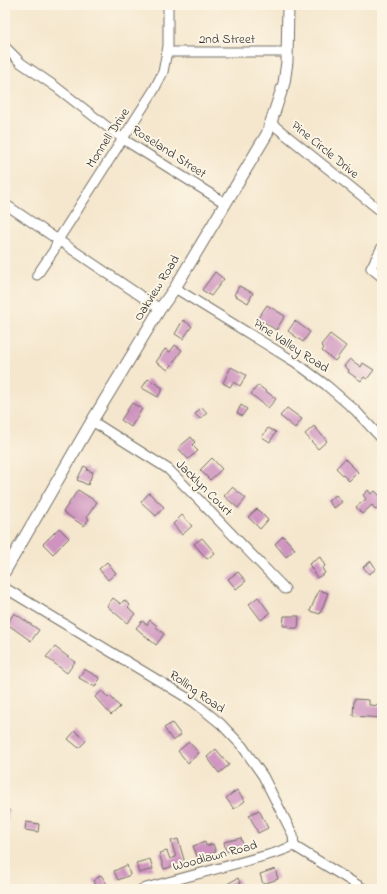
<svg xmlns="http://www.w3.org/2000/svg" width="387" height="894" font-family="'Indie Flower',sans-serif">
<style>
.building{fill:#ce93bf}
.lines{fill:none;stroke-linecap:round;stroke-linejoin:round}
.minor-casing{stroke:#726d64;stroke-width:11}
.tertiary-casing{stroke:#726d64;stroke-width:13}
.minor{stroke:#fff;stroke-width:9}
.tertiary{stroke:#fff;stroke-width:11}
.labels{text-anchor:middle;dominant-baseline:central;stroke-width:4;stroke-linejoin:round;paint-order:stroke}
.street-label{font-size:13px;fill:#2b2b2b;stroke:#fcf5e5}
</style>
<rect width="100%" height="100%" fill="#fcf5e5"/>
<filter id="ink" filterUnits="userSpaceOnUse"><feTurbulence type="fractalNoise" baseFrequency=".025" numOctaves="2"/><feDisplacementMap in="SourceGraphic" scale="8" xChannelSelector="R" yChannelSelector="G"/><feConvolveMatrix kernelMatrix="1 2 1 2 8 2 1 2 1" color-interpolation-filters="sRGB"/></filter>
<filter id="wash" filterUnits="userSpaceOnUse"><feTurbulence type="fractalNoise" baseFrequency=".012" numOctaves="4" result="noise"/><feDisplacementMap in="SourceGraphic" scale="16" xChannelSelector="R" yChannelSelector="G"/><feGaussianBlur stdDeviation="0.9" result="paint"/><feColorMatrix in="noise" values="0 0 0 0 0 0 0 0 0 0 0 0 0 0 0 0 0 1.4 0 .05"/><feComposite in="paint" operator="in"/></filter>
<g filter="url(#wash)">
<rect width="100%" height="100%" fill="#f5e7ce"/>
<g id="blocks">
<!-- building -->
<path class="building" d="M215,272L224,279L211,296L202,290Z
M239,286L253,293L248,303L234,295Z
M267,305L285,316L276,330L258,318Z
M183,320L192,326L183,339L175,334Z
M295,321L310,332L303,342L288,331Z
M330,334L346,346L335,361L322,351L324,348L321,345Z
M175,345L182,350L168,370L156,362L165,349L170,352Z
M350,359L361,367L363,363L374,370L367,379L364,377L361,381L348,372L349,370L344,366Z
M231,367L246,375L240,386L233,382L230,387L223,383Z
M148,379L163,388L158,397L142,388Z
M258,385L276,399L268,408L251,394Z
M132,403L142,409L131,427L121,420Z
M241,405L247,409L242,416L237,413Z
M202,407L207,413L200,419L195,414Z
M287,408L302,419L295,428L280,416Z
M314,426L327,441L318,449L305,434Z
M268,428L276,432L270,442L262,437Z
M191,437L195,442L192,445L198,451L188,459L178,448Z
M212,458L222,469L210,480L200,470Z
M345,459L358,472L349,481L336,468Z
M84,466L88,468L87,470L93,472L88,485L77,480Z
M232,487L246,498L238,508L224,496Z
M78,490L97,502L87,517L89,519L84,526L63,512Z
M368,490L371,494L375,491L382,498V505L376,510L372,505L362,514L356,507L366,499L363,495Z
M149,493L164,507L156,516L141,502Z
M336,495L342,502L334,508L328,501Z
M257,509L268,520L260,529L248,517Z
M182,515L192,526L182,535L173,524Z
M59,528L69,538L53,554L43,544Z
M283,536L295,549L286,557L275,544Z
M202,538L215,553L207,559L194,544Z
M320,557L325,566L322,568L325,573L317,578L309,564Z
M371,561L376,569L369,574L363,567Z
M107,562L116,573L108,580L99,569Z
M238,572L246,581L236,589L228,579Z
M319,590L328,593L320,614L310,611Z
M258,597L270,613L261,620L249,604Z
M113,598L121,604L124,600L130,605L128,607L135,614L127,623L107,606Z
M14,613L39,630L31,641L7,624Z
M284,616H299L298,628H289V626H283Z
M150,620L157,626L156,627L164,634L156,645L136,628L142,621L147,625Z
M55,647L75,662L67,673L46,657Z
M84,669L100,678L95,687L79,678Z
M102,691L108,698L110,696L120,707L111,715L95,697Z
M354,699L369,700V705L382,706V718L353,716Z
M172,723L181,735L173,741L164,728Z
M75,731L86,741L79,748L68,739Z
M189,742L199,753L188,763L178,751Z
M216,749L229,765L219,773L207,757Z
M237,790L245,801L234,809L226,798Z
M5,809L9,810L6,829H5Z
M259,810L268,828L258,833L249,815Z
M26,822L39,824L38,832L25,830Z
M241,838L244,848L226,852L224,842Z
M178,839L185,863L164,869L159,853L167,851L170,859L176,857L171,841Z
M205,842L206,846L213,844L216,852L210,854L211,857L199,861L193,846Z
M150,859L153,869L139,873L136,863Z
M127,865L130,875L118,880L114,871Z
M275,869L278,879L263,884L260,874Z
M101,875L107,884L99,889L93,881Z
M238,878L243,889H229L227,884Z"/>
</g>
</g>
<g filter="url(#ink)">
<use href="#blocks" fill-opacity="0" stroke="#726d64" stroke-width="1"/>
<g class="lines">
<!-- minor casing -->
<g class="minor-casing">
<path id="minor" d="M5,47L21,63L56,87L123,139L225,203
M167,52H287
M271,123L382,212
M5,204L160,309
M382,247L371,268L382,277
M37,275L54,250L58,240L154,90L163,72L168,46V5
M175,288L295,362L326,385L355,410L382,439
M92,421L168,469L199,500L285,589
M5,588L194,702L221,724L242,746L263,776L293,835L294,846
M294,846L364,889
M142,889L275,853L294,846"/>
</g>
<!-- tertiary casing -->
<g class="tertiary-casing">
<path id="tertiary" d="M5,571L92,421L160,309L175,288L267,134L284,83L287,62L288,5"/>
</g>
<!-- minor -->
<use href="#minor" class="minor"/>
<!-- tertiary -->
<use href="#tertiary" class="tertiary"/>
</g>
</g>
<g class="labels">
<!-- street labels -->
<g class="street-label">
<text x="227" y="39">2nd Street</text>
<text transform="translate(108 138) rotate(-57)">Monnell Drive</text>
<text transform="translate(325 150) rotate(39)">Pine Circle Drive</text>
<text transform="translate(169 152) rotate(33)">Roseland Street</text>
<text transform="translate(157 288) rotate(-58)">Oakview Road</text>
<text transform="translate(291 346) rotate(33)">Pine Valley Road</text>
<text transform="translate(204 488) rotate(45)">Jacklyn Court</text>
<text transform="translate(197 692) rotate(35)">Rolling Road</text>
<text transform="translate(215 856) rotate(-15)">Woodlawn Road</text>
</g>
</g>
<!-- margin -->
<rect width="387" height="894" fill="none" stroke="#fcf5e5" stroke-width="20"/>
</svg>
